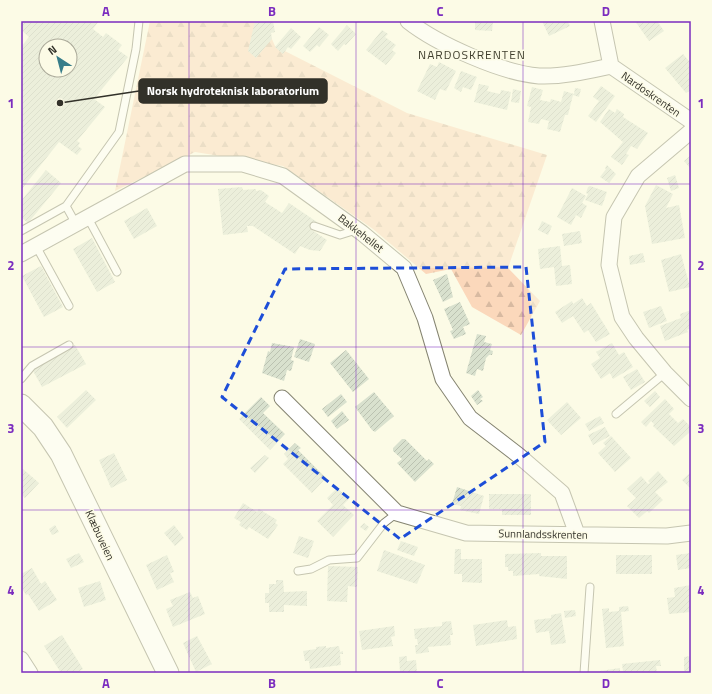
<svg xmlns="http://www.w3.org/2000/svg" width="712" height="694" font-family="'Titillium Web',sans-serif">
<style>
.forest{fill:url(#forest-firs)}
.building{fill:url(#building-hatch);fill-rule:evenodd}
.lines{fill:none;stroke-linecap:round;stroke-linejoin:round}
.lane-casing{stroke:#858471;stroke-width:9}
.street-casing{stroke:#858471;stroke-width:17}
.secondary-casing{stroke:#858471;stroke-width:23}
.lane{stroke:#fff;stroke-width:7}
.street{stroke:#fff;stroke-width:15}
.secondary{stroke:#fff;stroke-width:21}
.marked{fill:none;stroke:#1d4ed8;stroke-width:3;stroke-dasharray:8 5;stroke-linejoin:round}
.grid{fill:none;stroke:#7b2cbf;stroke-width:1;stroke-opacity:0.55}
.labels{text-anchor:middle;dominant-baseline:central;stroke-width:3;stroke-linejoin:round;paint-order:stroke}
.street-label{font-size:11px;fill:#323129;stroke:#fcfbe6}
.neighbourhood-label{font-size:12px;letter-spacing:1px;fill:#3f3e2d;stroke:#fcfbe6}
.leader{fill:none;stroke:#323129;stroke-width:1.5}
.callout-dot{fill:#323129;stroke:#fcfbe6;stroke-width:1.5}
.callout{fill:#323129;stroke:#323129;stroke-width:1.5}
.callout-label{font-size:12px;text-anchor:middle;font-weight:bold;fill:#fff}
.neatline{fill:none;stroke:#7b2cbf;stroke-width:1.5}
.grid-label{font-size:13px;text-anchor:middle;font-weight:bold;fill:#7b2cbf}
</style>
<defs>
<pattern id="forest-firs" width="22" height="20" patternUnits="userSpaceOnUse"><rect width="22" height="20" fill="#fbd8bb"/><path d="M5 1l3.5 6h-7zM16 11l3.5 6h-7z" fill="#d8baa1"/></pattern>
<pattern id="building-hatch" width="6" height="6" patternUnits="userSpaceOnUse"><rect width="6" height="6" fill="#d9e1ce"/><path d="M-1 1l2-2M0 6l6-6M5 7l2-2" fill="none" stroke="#bbc2b1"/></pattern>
</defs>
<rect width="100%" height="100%" fill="#fcfbe6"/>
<!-- forest -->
<path class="forest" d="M150,21H264L275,46L407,113L547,155L508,268L540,301L521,335L472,307L451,269L426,274L373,229L283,166L195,152L115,191Z"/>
<!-- building -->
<path class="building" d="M21,21H99L93,29L103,37L106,33L122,45L118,50L128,57L94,99L105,107L77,141L80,143L78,146L82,149L77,155L59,142L21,190V47L29,37L21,30ZM46,46H70V70H46Z
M255,21H273L275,32L271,33L272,39L256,58L248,51Z
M475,21H493L492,31L475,30Z
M542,21H571L568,22L570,26L549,36Z
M635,21H657L664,31L649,41Z
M347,25L356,34L346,45L344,44L338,51L331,44Z
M319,27L329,35L319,47L317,45L310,52L303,46Z
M291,28L301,37L291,49L288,47L283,54L275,47Z
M382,30L388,34L385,37L396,45L392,50L396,53L386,65L366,50Z
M683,54L689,61L691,59V90L686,93L665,68Z
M439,62L456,71L446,91L440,89L435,100L417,91L430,64L437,67Z
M461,71L477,77L471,90L463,87L461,92L454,88Z
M479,84L489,86L487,91L500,94L501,90L511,92L507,110L474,102Z
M601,86L615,96L596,122L588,116L599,101L593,97Z
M532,87L543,90L540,100L550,102L551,99L561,102L564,91L574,94L575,88L581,89L579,97L573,95L568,115H565L560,132L547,129L549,121L541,119L539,124L528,122L531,107L527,106Z
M513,89L521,91L519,103L511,102Z
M609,109L615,113L617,109L624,114L623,117L648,133L637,149L631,146L626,154L629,155L622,165L611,157L623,142L600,122Z
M691,155V169L684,161Z
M607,165L616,174L609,183L600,177L606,169L605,168Z
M46,170L61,183L28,223L21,217V201Z
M675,175L679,188L671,191L667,178Z
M656,185L673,194L666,208L679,205L685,238L652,244L645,206Z
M590,186L607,192L602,206L585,200L588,194L586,193L588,187Z
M242,187L243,190L256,189V191L261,190L269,196L265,202L282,213L289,203L317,222L312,230L327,240L320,251L310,250L300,246L295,254L253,226H247L248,232L223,235L218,189Z
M572,188L586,196L582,203L587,206L581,218L576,215L571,225L557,217Z
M147,208L157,226L134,239L124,221Z
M542,221L552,226L548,235L538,230Z
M580,231L582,243L564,246L562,234Z
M92,238L115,282L97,292L73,249Z
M560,246L562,266L570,265L572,284L556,286L554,267L540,269L538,249Z
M643,253L645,262L630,265L629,256Z
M681,254L690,287L669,292L661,260Z
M41,266L63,307L44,317L22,276Z
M447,274L453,297L443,302L433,280Z
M582,298L587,306L591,303L610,334L596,342L588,330L584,333L573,316L562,323L555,312L572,301L573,304Z
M460,302L470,324L463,327L466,334L454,339L450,331L453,330L444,309Z
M661,306L667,321L649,328L643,312Z
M691,310V328L687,330L688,332L665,341L660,326L681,318L680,314Z
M477,334L486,336L484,342L492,344L490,350L493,351L492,355H489L486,358L483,371L477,369L475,376L466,373Z
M300,339L315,344L309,362L294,357Z
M272,343L294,347L291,360L294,361L291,371L287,370L284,381L262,373L268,351L270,352Z
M612,343L619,355L624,352L633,367L613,379L610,373L601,379L591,364L600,358L596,352Z
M75,345L86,364L42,387L32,369Z
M346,350L369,379L353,392L330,363Z
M637,369L645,382L631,390L623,377Z
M86,390L96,400L67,428L57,417Z
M478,390L483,397L480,399L483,401L477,405L471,396Z
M655,391L660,397L650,407L644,401Z
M374,392L394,416L375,432L372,430L355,407Z
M341,394L347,402L328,417L322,409Z
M261,397L270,406L263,413L285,434L270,450L239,419Z
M665,399L674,409L669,414L678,423L683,419L691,427V431L674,446L653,426L654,424L651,421L646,427L641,422Z
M567,402L581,418L561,435L547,420Z
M342,411L349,420L337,429L331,421Z
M600,416L604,423L589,431L585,424Z
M605,427L610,436L593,445L588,435Z
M611,436L631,458L615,472L598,453L606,446L603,443Z
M402,439H405L427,461L429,459L434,464L415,482L397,463L402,459L393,451V448Z
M295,443L301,448L298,450L326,478L312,493L283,464L288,459L284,454Z
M114,453L127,480L111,488L99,460Z
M265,455L269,458L255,473L250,468Z
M23,469L39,483L25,498L21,494V471Z
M658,471L668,482L655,492L663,500L649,513L647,511L639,518L627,506L636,498L627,489L641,476L648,484L650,483L648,481Z
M691,472V489L682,480Z
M457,487L484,496L479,514L460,510L461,506L452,504Z
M337,488L349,499L343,505L354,515L333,537L317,521L333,505L327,498Z
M489,494H531V515H502V509H489Z
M243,503L257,512L259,509L277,520L275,523L278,525L268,539L249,527L247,530L239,525L241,522L234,518Z
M364,523L369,527L366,531L360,527Z
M55,525L59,532L52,535L49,529Z
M174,525L184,538L175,546L164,533Z
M299,536L314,541L308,558L293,553Z
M401,541L418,547L414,556L397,550Z
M455,549H461V559H482V583L462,582V574H454Z
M384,550L425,565L417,584L377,571Z
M79,553L84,562L71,568L66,559Z
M541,553V556H567V579L539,576V574L513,576V571H508V567H505V554Z
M691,553V568L678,570L676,555Z
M167,555L174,572L170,573L174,582L157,590L146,565Z
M616,555H652V574H616Z
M328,566L358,567L357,587L348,586L347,602L327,601Z
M32,568L41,584L45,581L57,600L39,611L28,594L26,595L21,587V574Z
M276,580H283L284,592L307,591V606L284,605V612H269V603H265V593H269V584H276Z
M100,581L106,600L84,607L78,588Z
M691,585V612L669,614L667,598L675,597L674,588Z
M190,592L193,598L198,596L205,614L173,627L166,609L173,606L170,600Z
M628,606L629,611L621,612L624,646L606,648L602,609L609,608V612L619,611V607Z
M575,610L576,616L565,618L564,611Z
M561,613L566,643L551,645L549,631L536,633L534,620L551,618V615Z
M507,620L508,627L516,626L517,639L476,646L473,625Z
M451,621L453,635H450L451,645L428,647L429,652L416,654L415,645H418L417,639H415L414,629L442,626V622Z
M394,626L395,636L391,637L393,646L362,650L359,631Z
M62,635L83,669L76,673H61L44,646Z
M197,636L212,664L196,672L183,643Z
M326,646V648L339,646L340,652L343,651V654H340L341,665L310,669L309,661H305L303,651L316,649V647Z
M407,656V661L416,660L417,673H408V671L400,672L399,657Z
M691,656V673H688V671H684V657Z
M660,660L661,666H656L657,673H600V671L620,668V671H623L622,664Z"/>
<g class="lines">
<!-- lane casing -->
<g class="lane-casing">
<path id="lane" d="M88,218L117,272
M76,224L66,206L119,132L136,49L139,21
M314,226L340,235L356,230
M21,231L66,206
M36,246L69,306
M21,379L32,366L69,345
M616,414L665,373
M298,571L311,569L329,560L357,558L384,523L397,513
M584,673L590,587"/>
</g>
<!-- street casing -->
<g class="street-casing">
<path id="street" d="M408,21C437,44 502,73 539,76C563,77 588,71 611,66
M602,21L611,66L691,121
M691,131L638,176L614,217L609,265L622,317L636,338L665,373L691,399
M21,254L185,164H243L283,176L362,233L404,268L425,318L443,379L470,418L518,455L562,493L577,534
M282,398L397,513L466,533L667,536L691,533
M21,659L30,673"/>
</g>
<!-- secondary casing -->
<g class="secondary-casing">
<path id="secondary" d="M21,405L43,427L61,454L168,673"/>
</g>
<!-- lane -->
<use href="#lane" class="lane"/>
<!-- street -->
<use href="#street" class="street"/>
<!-- secondary -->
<use href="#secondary" class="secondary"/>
</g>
<!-- marked area -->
<path d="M0 0H712V694H0ZM526,267L545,442L400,539L222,397L285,269Z" fill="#fcfbe6" fill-opacity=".55" fill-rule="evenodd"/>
<path class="marked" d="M526,267L545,442L400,539L222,397L285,269Z"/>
<!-- grid -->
<path class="grid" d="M189,21V673M356,21V673M523,21V673M21,184H691M21,347H691M21,510H691"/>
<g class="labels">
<!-- street labels -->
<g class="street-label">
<text transform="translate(651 94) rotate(35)">Nardoskrenten</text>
<text transform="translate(361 233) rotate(38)">Bakkehellet</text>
<text transform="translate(543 534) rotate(1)">Sunnlandsskrenten</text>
<text transform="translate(100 535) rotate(65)">Klæbuveien</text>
</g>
<!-- neighbourhood labels -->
<g class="neighbourhood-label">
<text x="472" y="54">NARDOSKRENTEN</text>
</g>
</g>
<!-- callouts -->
<path class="leader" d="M60 103L139 91"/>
<circle class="callout-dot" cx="60" cy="103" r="4"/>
<rect class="callout" x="139" y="79" width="188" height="24" rx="4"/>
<g class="callout-label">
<text x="233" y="95">Norsk hydroteknisk laboratorium</text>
</g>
<!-- border -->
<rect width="712" height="694" fill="none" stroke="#fcfbe6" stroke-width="44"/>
<!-- north arrow -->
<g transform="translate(58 58) rotate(324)"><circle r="19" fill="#fcfbe6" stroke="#abaa9a"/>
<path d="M0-3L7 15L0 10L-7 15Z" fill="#377d89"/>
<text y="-6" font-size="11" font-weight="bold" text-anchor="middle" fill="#323129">N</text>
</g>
<rect x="22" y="22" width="668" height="650" class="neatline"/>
<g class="grid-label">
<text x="106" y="16">A</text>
<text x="272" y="16">B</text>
<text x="440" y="16">C</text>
<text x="606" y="16">D</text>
<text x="11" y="108">1</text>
<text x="701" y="108">1</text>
<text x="11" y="270">2</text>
<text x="701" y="270">2</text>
<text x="11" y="433">3</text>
<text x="701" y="433">3</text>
<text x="11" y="595">4</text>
<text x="701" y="595">4</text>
<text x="106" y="688">A</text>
<text x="272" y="688">B</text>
<text x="440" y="688">C</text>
<text x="606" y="688">D</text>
</g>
</svg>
